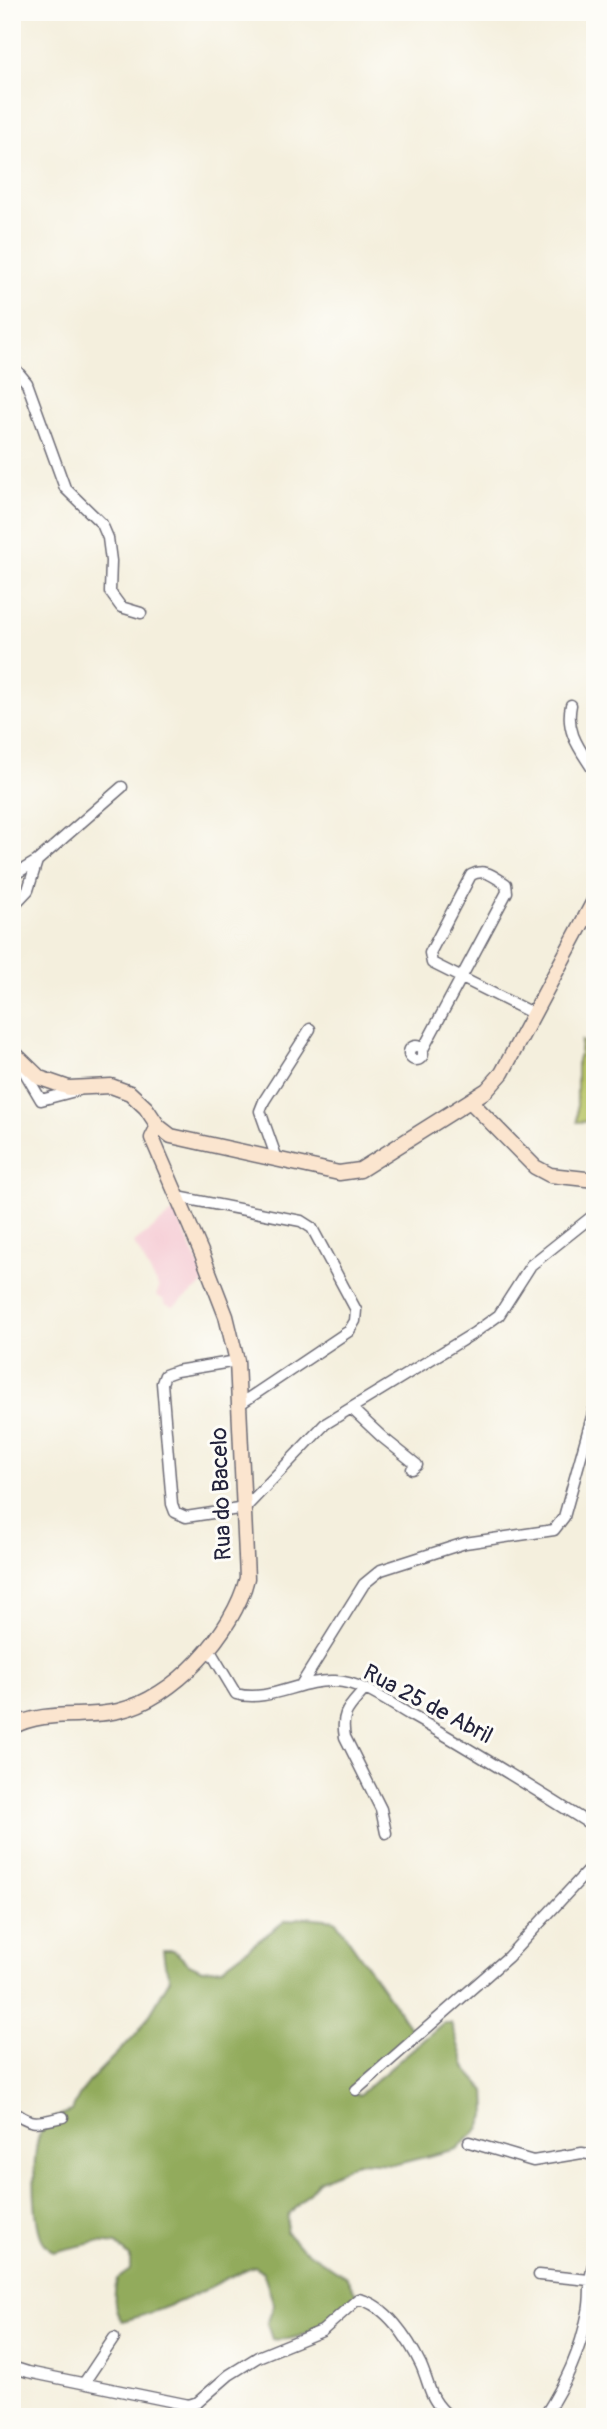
<svg xmlns="http://www.w3.org/2000/svg" width="607" height="2429" font-family="Pangolin,sans-serif">
<style>
.built{fill:#f6cfd7}
.green{fill:#b9c668;stroke:#6e7452;stroke-width:2}
.forest{fill:#92ab5c;stroke:#5a664c;stroke-width:2}
.lines{fill:none;stroke-linecap:round;stroke-linejoin:round}
.street-casing{stroke:#6c6a74;stroke-width:13}
.secondary-casing{stroke:#6c6a74;stroke-width:17}
.street{stroke:#fff;stroke-width:10}
.secondary{stroke:#fbe5cf;stroke-width:14}
.labels{text-anchor:middle;dominant-baseline:central;stroke-width:6;stroke-linejoin:round;paint-order:stroke}
.street-label{font-size:23px;fill:#22223b;stroke:#fdfcf7}
</style>
<rect width="100%" height="100%" fill="#fdfcf7"/>
<filter id="ink" filterUnits="userSpaceOnUse"><feTurbulence type="fractalNoise" baseFrequency=".0143" numOctaves="2"/><feDisplacementMap in="SourceGraphic" scale="14" xChannelSelector="R" yChannelSelector="G"/><feConvolveMatrix kernelMatrix="1 2 1 2 8 2 1 2 1" color-interpolation-filters="sRGB"/></filter>
<filter id="wash" filterUnits="userSpaceOnUse"><feTurbulence type="fractalNoise" baseFrequency=".00686" numOctaves="4" result="noise"/><feDisplacementMap in="SourceGraphic" scale="28" xChannelSelector="R" yChannelSelector="G"/><feGaussianBlur stdDeviation="1.57" result="paint"/><feColorMatrix in="noise" values="0 0 0 0 0 0 0 0 0 0 0 0 0 0 0 0 0 1.4 0 .05"/><feComposite in="paint" operator="in"/></filter>
<g filter="url(#wash)">
<rect width="100%" height="100%" fill="#f4efdd"/>
<!-- built -->
<path class="built" d="M175,1211L206,1282L173,1307L165,1304L163,1299L156,1296L159,1288L134,1243Z"/>
<!-- green -->
<path class="green" d="M581,1041L595,1046V1121L577,1122V1059L580,1054Z"/>
<!-- forest -->
<path class="forest" d="M305,1917L335,1920L414,2033L362,2077L351,2090L359,2095L443,2023H451L466,2069L486,2091L487,2112L479,2129L457,2149L397,2164L357,2162L319,2181L288,2216L286,2232L298,2245L346,2277L357,2295C334,2316 305,2344 272,2339L267,2324L274,2305L263,2272L255,2266C237,2272 222,2281 205,2290C178,2303 151,2314 122,2321C112,2308 114,2294 117,2279L130,2270V2257L116,2244L97,2242L53,2252C49,2248 44,2244 42,2239C33,2219 31,2151 41,2131C46,2120 62,2114 72,2111C84,2079 113,2060 135,2035C149,2019 159,1997 170,1979L165,1965L163,1950H173L189,1964L202,1970L222,1968L285,1921Z"/>
</g>
<g filter="url(#ink)">
<g class="lines">
<!-- street casing -->
<g class="street-casing">
<path id="street" d="M12,365L27,383L65,488L102,524L108,538L111,561L110,592L121,607L141,613
M571,705C565,733 581,750 595,773
M12,876L37,861L122,787
M12,907L28,890L37,861
M409 1053a7 7 0 1 1 14 0a7 7 0 1 1-14 0Z
M422,1051L507,892L506,884C493,876 485,868 471,875L430,953L432,963L534,1014
M18,1061L41,1100L79,1090
M277,1159L260,1111L264,1101L310,1029
M178,1197L301,1221L312,1228L356,1310L355,1321L349,1331L240,1404
M237,1361L176,1371L165,1375L162,1383L172,1504L175,1512L186,1517L245,1508L325,1424L474,1333L499,1315L531,1265L595,1214
M351,1408L382,1437L417,1465L412,1469
M209,1649L236,1694C270,1703 300,1679 335,1681C362,1682 389,1703 412,1716C474,1751 534,1789 595,1827
M301,1685L364,1584L381,1570L465,1543L554,1530L564,1517L595,1406
M365,1689C350,1707 340,1712 345,1737L381,1809L386,1833
M356,2090L508,1957L595,1863
M12,2110C32,2127 39,2122 63,2117
M469,2142L533,2161L582,2153L595,2155
M539,2275L589,2280
M12,2367L28,2372L189,2405L198,2402L229,2375L258,2357L322,2331L358,2299C386,2304 409,2340 421,2365C431,2388 429,2400 450,2417
M84,2383L114,2338
M544,2417C566,2382 580,2353 588,2312C592,2293 587,2280 595,2259"/>
</g>
<!-- secondary casing -->
<g class="secondary-casing">
<path id="secondary" d="M12,1051L40,1078L69,1088L111,1086L130,1093L146,1108L158,1126L171,1136L339,1173L360,1170L487,1090L502,1073L595,899
M470,1101L535,1167L550,1175L595,1180
M12,1727C45,1709 83,1719 118,1711C174,1699 234,1632 247,1578L237,1361L226,1316L202,1254L152,1138L158,1126"/>
</g>
<!-- street -->
<use href="#street" class="street"/>
<!-- secondary -->
<use href="#secondary" class="secondary"/>
</g>
</g>
<g class="labels">
<!-- street labels -->
<g class="street-label">
<text transform="translate(221 1494) rotate(-92)">Rua do Bacelo</text>
<text transform="translate(428 1704) rotate(28)">Rua 25 de Abril</text>
</g>
</g>
<!-- margin -->
<rect width="607" height="2429" fill="none" stroke="#fdfcf7" stroke-width="42"/>
</svg>
